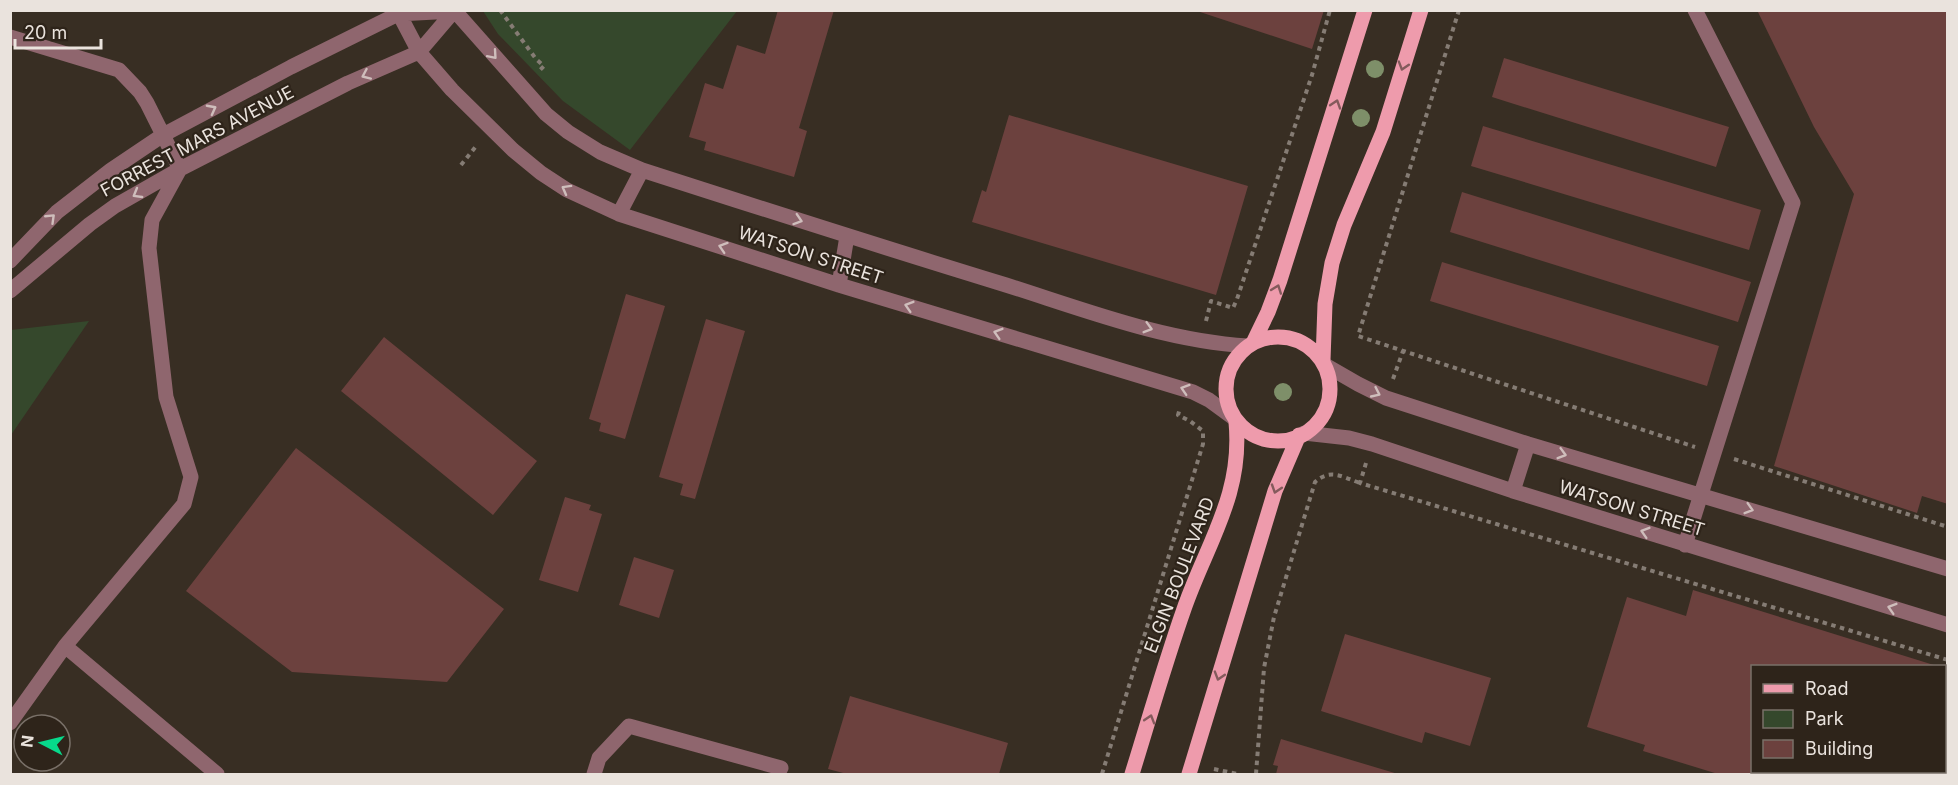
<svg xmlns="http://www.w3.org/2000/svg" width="1958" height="785" font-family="Inter,sans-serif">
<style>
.green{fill:#35482c}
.building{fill:#6c413e}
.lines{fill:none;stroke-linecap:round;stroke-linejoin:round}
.path{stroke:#857c74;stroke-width:4;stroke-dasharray:4.5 4.5;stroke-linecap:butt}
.minor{stroke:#8f666e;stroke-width:15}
.major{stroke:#ee9bac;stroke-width:15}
.tree{fill:#7e8f69}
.oneway{stroke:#cfbebc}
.oneway2{stroke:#845a5c}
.labels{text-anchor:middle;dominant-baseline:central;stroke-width:4.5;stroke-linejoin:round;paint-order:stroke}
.street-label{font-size:18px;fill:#eae3dd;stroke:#2e241a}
</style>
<rect width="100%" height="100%" fill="#382e23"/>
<!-- green -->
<path class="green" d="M483,11H737L630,150L563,101L498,34Z
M89,321L11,435V330Z"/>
<!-- building -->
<path class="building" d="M778,10H834L799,128L807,131L794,177L704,150L706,142L689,137L705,83L723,89L737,45L765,54Z
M1194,10H1324L1312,49Z
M1757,10H1948V504L1922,496L1917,513L1774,466L1854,194L1814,127Z
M1504,58L1729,127L1716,167L1492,97Z
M1009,115L1248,186L1216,295L972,222L982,190L986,192Z
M1483,126L1761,210L1749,250L1471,166Z
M1462,192L1751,282L1738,322L1450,232Z
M1442,262L1719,346L1707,386L1430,301Z
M626,294L665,306L625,439L599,431L601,423L589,419Z
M706,319L745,331L695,499L680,495L683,484L659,477Z
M384,337L537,461L493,515L341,391Z
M296,448L504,609L447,682L292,672L186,591Z
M565,497L591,505L589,510L602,514L578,592L539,580Z
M634,557L674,570L659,618L619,605Z
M1693,590L1937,666H1752V772H1909L1908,774H1718L1643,751L1645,745L1587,727L1627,597L1686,616Z
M1345,634L1491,678L1470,746L1425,732L1422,743L1321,711Z
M850,696L1008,743L999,774H847L828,769Z
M1281,739L1398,774H1276L1278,766L1273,765Z"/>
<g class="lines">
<!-- path -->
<path class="path" d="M500,10L536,59L544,66L538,72
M1459,10L1358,336L1695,447
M461,165L477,145
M1206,321L1211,301L1233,308L1237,299L1312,75L1330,10
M1393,379L1403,351
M1734,459L1948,527
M1366,463L1360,483L1948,660
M1214,769L1238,774
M1102,774L1203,444V431L1190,421L1178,415L1180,408
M1256,774L1264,668L1274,617L1315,482C1331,468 1342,477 1360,483"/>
<!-- minor -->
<path class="minor" d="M397,10L419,52L452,90L513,150L541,173L567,190L619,214L839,285L1193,392L1209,400L1235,419
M454,10L546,114L568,132L600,152L642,170C763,209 885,248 1006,285C1085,310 1165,341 1248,346
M10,37L119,70L140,92L147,103L180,169L152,220L149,248L166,397L191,477L184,504L65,646L10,723
M619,214L642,170
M10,261L57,212L111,170L163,135L291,67L398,14L454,11
M839,285L847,236
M10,291L90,224L115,206L180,169L348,83L419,52L454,11
M1325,365L1358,384L1386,398L1528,444L1948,569
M1304,433L1349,438L1372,444L1513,491L1948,625
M1513,491L1528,444
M1685,545L1793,203L1695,10
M65,646L217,774
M594,774L599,758L629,726L781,768"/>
<!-- major -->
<path class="major" d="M1226 389a52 52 0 1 1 104 0a52 52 0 1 1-104 0Z
M1253,343L1268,312L1280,280L1365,10
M1323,360L1325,304L1332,263L1344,225L1383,132L1421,10
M1132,774C1149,719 1165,663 1184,609C1207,543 1243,495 1236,422
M1189,774L1275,491L1299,435"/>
</g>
<!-- trees -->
<g class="tree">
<circle cx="1375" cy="69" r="9"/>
<circle cx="1361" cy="118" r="9"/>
<circle cx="1283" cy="392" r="9"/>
</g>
<!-- one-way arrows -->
<defs><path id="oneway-chevron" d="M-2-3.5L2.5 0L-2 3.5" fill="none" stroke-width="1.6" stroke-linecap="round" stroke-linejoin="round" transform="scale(1.5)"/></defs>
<g class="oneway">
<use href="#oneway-chevron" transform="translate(493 55) rotate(49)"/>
<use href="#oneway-chevron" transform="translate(366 75) rotate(156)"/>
<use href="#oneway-chevron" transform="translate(212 109) rotate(-28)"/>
<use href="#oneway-chevron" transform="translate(566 189) rotate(-151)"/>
<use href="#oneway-chevron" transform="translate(137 194) rotate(150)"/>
<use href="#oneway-chevron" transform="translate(51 218) rotate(-44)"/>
<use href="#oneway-chevron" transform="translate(798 220) rotate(18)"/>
<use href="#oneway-chevron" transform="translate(723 247) rotate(-162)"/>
<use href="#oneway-chevron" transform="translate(909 306) rotate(-163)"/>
<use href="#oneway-chevron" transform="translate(1148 328) rotate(16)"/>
<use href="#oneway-chevron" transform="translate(998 333) rotate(-163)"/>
<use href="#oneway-chevron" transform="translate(1185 389) rotate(-162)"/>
<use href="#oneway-chevron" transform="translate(1376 393) rotate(25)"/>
<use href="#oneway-chevron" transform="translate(1562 454) rotate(16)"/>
<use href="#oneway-chevron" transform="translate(1749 509) rotate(17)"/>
<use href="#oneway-chevron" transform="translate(1645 532) rotate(-163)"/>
<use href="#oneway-chevron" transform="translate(1892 608) rotate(-163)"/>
</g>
<g class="oneway2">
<use href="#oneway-chevron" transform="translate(1403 66) rotate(107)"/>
<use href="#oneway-chevron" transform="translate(1336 104) rotate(-72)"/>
<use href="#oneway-chevron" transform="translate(1277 289) rotate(-70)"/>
<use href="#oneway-chevron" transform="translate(1276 489) rotate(108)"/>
<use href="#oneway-chevron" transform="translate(1219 676) rotate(107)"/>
<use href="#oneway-chevron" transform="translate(1150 719) rotate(-73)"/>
</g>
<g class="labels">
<!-- street labels -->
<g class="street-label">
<text transform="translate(197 141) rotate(-28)">FORREST MARS AVENUE</text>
<text transform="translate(811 255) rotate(18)">WATSON STREET</text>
<text transform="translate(1632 508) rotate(17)">WATSON STREET</text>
<text transform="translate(1179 575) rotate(-69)">ELGIN BOULEVARD</text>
</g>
</g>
<!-- border -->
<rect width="1958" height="785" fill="none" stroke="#eae3dd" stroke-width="24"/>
<!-- legend -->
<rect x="1751" y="665" width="195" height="108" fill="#2e241a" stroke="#797068" stroke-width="1.5"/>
<rect x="1763" y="684" width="30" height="9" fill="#ee9bac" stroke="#797068" stroke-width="1.5"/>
<text x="1805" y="695" font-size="18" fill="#eae3dd">Road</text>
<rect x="1763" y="710" width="30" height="18" fill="#35482c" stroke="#797068" stroke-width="1.5"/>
<text x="1805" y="725" font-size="18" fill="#eae3dd">Park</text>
<rect x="1763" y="740" width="30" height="18" fill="#6c413e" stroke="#797068" stroke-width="1.5"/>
<text x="1805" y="755" font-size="18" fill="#eae3dd">Building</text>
<!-- north arrow -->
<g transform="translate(42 743) rotate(277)"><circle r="28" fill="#2e241a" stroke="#797068" stroke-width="1.5"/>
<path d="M0-4.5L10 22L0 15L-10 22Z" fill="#07d98b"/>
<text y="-9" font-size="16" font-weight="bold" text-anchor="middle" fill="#eae3dd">N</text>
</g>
<!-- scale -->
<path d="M15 39v9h86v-9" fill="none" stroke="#eae3dd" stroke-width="3"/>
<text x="24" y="39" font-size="18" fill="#eae3dd" stroke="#2e241a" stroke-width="4.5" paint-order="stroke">20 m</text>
</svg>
